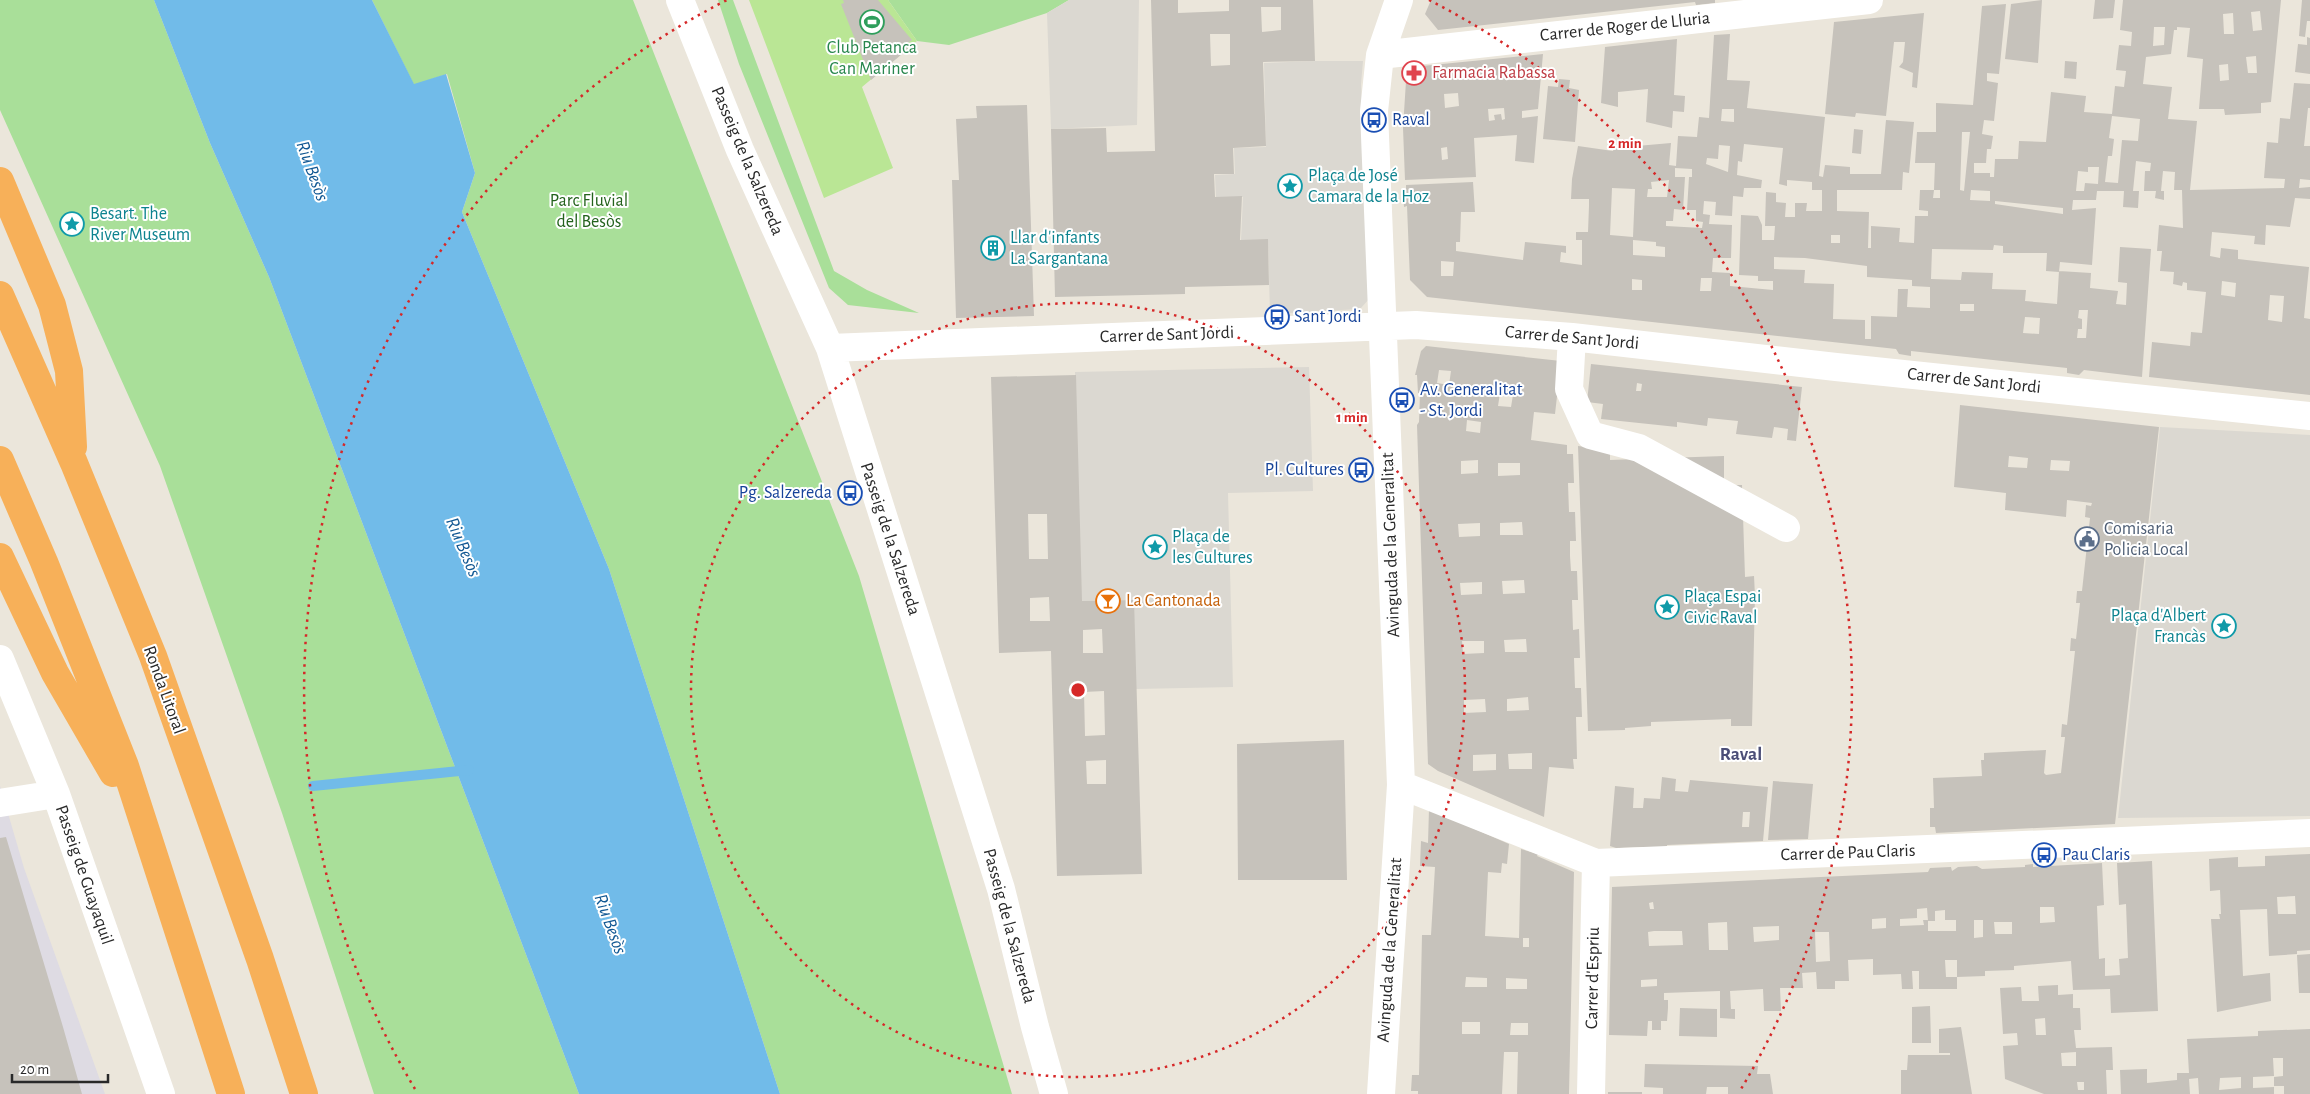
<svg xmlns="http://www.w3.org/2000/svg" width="2310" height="1094" font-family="'Alegreya Sans',sans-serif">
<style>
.industrial{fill:#dedbe3}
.green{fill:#a9df99}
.pitch{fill:#bae695}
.plaza{fill:#dbd8d1}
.water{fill:#71bbe9}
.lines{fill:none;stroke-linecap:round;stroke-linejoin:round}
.stream{stroke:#71bbe9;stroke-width:10}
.building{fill:#c6c2bb;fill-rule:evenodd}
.minor{stroke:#fff;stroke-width:28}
.highway{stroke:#f7b059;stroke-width:28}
.ring{fill:none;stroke:#d62828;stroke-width:2.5;stroke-dasharray:2.5 5}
.labels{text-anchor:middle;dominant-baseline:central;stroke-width:4;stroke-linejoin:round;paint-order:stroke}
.street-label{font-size:18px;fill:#292929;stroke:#fff}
.leisure-label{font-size:18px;fill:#27864d;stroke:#fff}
.health-label{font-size:18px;fill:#be3a42;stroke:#fff;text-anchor:start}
.transit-label{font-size:18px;fill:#164399;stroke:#fff;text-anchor:start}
.culture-label{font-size:18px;fill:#0d838f;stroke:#fff;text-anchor:start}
.park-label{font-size:18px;fill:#23621c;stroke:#fff}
.service-label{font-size:18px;fill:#4e5e75;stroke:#fff;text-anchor:start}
.food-label{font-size:18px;fill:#c56008;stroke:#fff;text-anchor:start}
.water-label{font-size:19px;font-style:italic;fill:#125893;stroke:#fff}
.neighbourhood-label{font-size:19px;font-weight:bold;fill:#4b4e77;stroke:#fff}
.centre{fill:#d62828;stroke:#fff;stroke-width:2.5}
.ring-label{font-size:15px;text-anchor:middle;font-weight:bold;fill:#d62828;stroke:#fff;stroke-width:4;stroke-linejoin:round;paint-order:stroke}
</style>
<rect width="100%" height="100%" fill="#ebe6db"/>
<!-- industrial -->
<path class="industrial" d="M0,786L24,868L105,1094H0Z"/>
<!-- green -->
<path class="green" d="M0,0H154L210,143L269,277L579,1094H374L282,813L160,466L0,110Z
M372,0H633L859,576L1012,1094H780L609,569L462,212L475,173L447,74L414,85Z
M718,0H733L834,271L867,290L919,313L848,305L829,288L739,64Z
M888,0H1069L1047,13L949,45L917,41Z"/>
<!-- pitch -->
<path class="pitch" d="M749,0H888L917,41L862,87L893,168L824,198Z"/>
<!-- plaza -->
<path class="plaza" d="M1069,0H1139L1137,125L1051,129L1047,13Z
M1316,61H1363L1361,84L1370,298L1360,309L1270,314L1268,240H1241L1243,197H1216L1215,175L1235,174L1234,148L1266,147L1264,63Z
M1309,367L1313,491L1228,493L1233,687L1136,689L1133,600L1081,601L1075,372Z
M2160,427L2310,435V816L2118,818Z"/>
<!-- water -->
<path class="water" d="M154,0H372L414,84L446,74L475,173L462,212L609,569L780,1094H579L269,277L210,143Z"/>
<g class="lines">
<!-- stream -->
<path class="stream" d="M313,786L469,770"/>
</g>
<!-- building -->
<path class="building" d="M843,0H878L912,40L905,45L908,49L871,80L841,4L844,3Z
M1151,0H1178V13L1229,11V0H1313L1315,61L1263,62L1266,146L1233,148L1234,174H1214L1215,197L1242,196L1240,240L1268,239L1269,285L1185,287V294L1055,297L1051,129L1106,128L1107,152L1155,151ZM1261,7H1281V30L1262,32ZM1210,34H1230V65L1211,66Z
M1431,0H1715V3L1696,5L1695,2L1438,30L1425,14Z
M2042,0L2038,63L2005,59L2011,4Z
M2095,0H2115L2113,18L2093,19Z
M2123,0H2281L2271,102L2261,103V113L2225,115L2224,109H2199L2203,59L2187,57L2190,28L2177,27V30H2174L2171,54L2146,57L2143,84L2172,87L2168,119L2197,121L2190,190L2284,188L2285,179L2264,178L2267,142L2278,143L2280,118L2290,119L2294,83L2310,84V108H2308L2304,146H2310V180L2300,179L2299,188L2310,187V199L2295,198L2290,227L2266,225L2265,245L2254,244L2255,236L2212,232L2210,256L2220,258L2221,248L2238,250V259L2309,267L2304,318L2310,319V395L2149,377L2152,342L2190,346L2191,332L2202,333L2206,292L2187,290V283L2183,282L2182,286L2173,284L2174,272L2160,271L2162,251H2157L2159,225L2183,228L2182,190H2174L2175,172L2163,171L2161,191H2164V200L2155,198L2156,191H2144L2145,171H2150L2151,163L2136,161L2133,191H2139L2138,208L2123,207L2124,191H2097L2096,200H2073L2072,210L2096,208L2092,265L2060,262L2059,272L2046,271L2047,253H2003V246L1994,245L1993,250L1932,249L1931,279L1961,280L1962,272L1993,273L1992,289L2026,290L2025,301L2057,304L2059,271L2091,273L2090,288L2118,291L2116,304L2126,305L2127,283L2118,282L2120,247L2151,249L2142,377L2084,370L2079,375L2067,373V368L1911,351V356L1899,354L1896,349L1427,297L1410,280L1407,206L1404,207L1403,190H1406V185L1473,182L1475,212H1461L1460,242H1456V251L1523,260L1525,242L1566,246V253L1561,252L1560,262L1582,265V240H1576V232H1588L1589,206V199H1571L1572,179L1578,146L1613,151L1614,148L1671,143L1669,165L1676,166L1678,136L1697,137L1699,117L1709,118L1714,35L1730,34L1727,80L1750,81L1747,108L1825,117L1819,176L1823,177L1825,165L1850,167V174H1881L1886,120L1914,122L1909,173L1903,172L1902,190H1837V211L1869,212L1868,248H1871V226L1900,228L1899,242L1914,243L1915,216H1928V211L1919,210L1920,190H1934L1933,198H1940V190H1934L1935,163H1915L1917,132H1936V103L1973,105L1982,6L2006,4L1999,74L1987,73V81L1998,83L1994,121L1984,120L1982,134L1993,136L1991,149H1987L1986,163H1974V173H1990V177H1994L1995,159H2018L2019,141L2046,142L2051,92L2086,96L2084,112L2112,114L2115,86L2124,87L2126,71L2116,70L2119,45L2131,46L2132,32L2120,30ZM2260,11L2262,30L2253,31L2251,12ZM2233,13L2234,34H2224L2223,14ZM2154,27H2165L2164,45L2153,46ZM2256,56L2257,73H2248L2246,57ZM2228,64L2229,80L2220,81L2219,65ZM1722,109H1734V122L1721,121ZM2112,116L2140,119L2138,141L2122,140L2118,183L2105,182L2108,156H2112L2114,139L2109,138ZM1962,132H1970L1964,191L1960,190ZM1744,144L1783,148L1779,184L1787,186V180L1812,182V190H1822V211H1806L1807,203H1795V217H1785L1786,203L1776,202V193L1766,192L1765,226H1775L1774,240H1762V225L1758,216L1741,215L1739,275L1758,276V281H1773V290L1730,286V273L1712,272L1713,258H1731L1732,225L1709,224L1710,215L1703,214L1704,201L1716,202L1715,215L1732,216L1733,196L1743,197L1744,188H1761L1762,180L1737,175L1738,161L1742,162ZM1719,145L1730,146L1728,172L1706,164L1707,158L1718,159ZM2088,167H2099L2098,184L2085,183L2084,191H2076L2078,171L2088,172ZM1675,168L1692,169V177H1689L1687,210H1696V221L1703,222L1702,228L1666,226V221H1673L1674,209L1683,210L1685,177H1675ZM1669,180L1667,197H1647L1648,189H1652L1651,182ZM1612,188L1635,189L1633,237L1610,235ZM1971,190L1990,191V201L1970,200ZM1995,201L2063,208V214L1995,204ZM1831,235H1840V243H1831ZM1633,240L1656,242V246L1665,247V257L1633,255ZM1774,257L1805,258L1867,266V277L1912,280V286L1930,287V308L1907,307L1908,289H1898L1897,317L1871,316V339H1865V320L1833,319L1834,284L1804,283L1805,270L1774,269ZM1441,261L1454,262L1453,276H1441ZM1701,278H1712L1711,291H1700ZM1632,279L1642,280V290H1632ZM2222,281L2236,283L2235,297L2221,295ZM2270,295L2284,296L2282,322L2268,320ZM1960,304H1974V311H1960ZM2079,310H2088L2086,338H2077L2078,329H2082V319L2078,318ZM2025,317L2040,318L2039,334L2023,333Z
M2302,0H2310V21H2307L2305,37L2299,36Z
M1924,13L1917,88L1912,87L1913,73L1899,67L1903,62L1905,42H1894L1886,116L1856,113L1855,117L1825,114L1834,22Z
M2307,37L2310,38V74L2295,72L2298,44L2307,45Z
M1677,39L1674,95L1685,96L1684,112L1673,111L1672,128L1646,122L1648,89L1618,92V107L1601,103L1605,47Z
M1543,54L1538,109L1522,111V118L1538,116L1534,163L1515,161L1517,135L1474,138L1476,177L1405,180L1403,128L1406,81L1414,73L1422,66ZM1458,93L1459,106L1445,108L1444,94ZM1504,108L1505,119L1502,120L1501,114L1494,115L1495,120L1489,121L1488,109ZM1447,147L1448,159L1442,160L1441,148Z
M2065,61L2077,62L2076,79L2064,78Z
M1559,79L1570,80L1569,88L1579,90L1575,142L1543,139L1548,86L1558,87Z
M1027,105L1034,316L956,318L952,180H959L956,119L977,118L976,106Z
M1854,129L1863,130L1861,154L1852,153Z
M1426,346L1561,361L1555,414L1534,412L1531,440L1567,445V454H1573L1574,483H1568L1569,512H1575L1576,541H1570V556L1571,571H1577L1578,600H1572L1573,630L1579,629L1580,658H1574L1575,688H1581L1582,717H1576L1577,759H1573L1574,769L1549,767L1544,817L1438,771L1428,764L1417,425L1419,422L1420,393H1418L1417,375H1415L1421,351ZM1439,370L1451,371L1449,385L1437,383ZM1500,393L1513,395L1511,407L1498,406ZM1467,420L1481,422L1480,433L1466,431ZM1478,460V473L1461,474V461ZM1498,463H1520V475L1498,476ZM1522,522L1523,535H1500V523ZM1480,523V536L1459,537L1458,524ZM1524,580L1525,593L1503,594L1502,581ZM1482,582V594L1461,595L1460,583ZM1526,639L1527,652H1505L1504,640ZM1462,641H1484V653L1463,654ZM1528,697L1529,710L1507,711V699ZM1485,699L1486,712L1464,713V700ZM1532,753V769H1509L1508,754ZM1496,754V770L1473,771V755Z
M1591,364L1802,387L1796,441L1787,440L1788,429L1774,427L1772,438L1736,434L1738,421L1708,418L1707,426L1677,422V427L1601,419L1603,404L1587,402ZM1637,383L1642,384L1641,391H1636Z
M1076,375L1082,601L1134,600L1142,874L1057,876L1051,651L999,653L991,377ZM1028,514H1047L1048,559H1029ZM1049,597L1050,621H1030V598ZM1102,629L1103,653H1083V630ZM1104,691L1105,735L1085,736L1084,692ZM1106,760V784H1087L1086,761Z
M1960,405L2159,427L2115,824L1936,833L1935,827H1930V808H1934L1933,778L1982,776L1981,760H1984V753L2046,750L2044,773L2046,775L2061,773L2065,737H2061L2062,724L2067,725L2075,651H2070L2071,638L2076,639L2080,603H2076L2077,591H2082L2090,518L2085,517L2086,505L2091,506L2092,503L2067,500L2066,517L2005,510L2006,493L1954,487ZM2009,456L2028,458L2027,468L2008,467ZM2051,460L2070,461L2069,471L2050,470Z
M1578,446L1610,450V460L1724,456V485H1742L1745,577L1754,576L1755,596L1752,726H1731V719L1651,722V726L1625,728V730L1588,731Z
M1344,740L1347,880H1238L1237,744Z
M1662,777L1676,779L1675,791L1688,792L1690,780L1768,787L1763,841L1667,845V849L1643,851V847L1616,848L1610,846L1615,786L1634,788L1633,808H1643L1644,798L1660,799ZM1743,812H1750L1749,827H1742Z
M1773,781L1813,784L1808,839L1768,840Z
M1429,809L1509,844L1507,864L1502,863L1501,873L1488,872L1485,936L1519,938L1521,849L1538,854L1537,856L1574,872L1569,1094H1517L1518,1052H1504L1502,1094H1418V1091H1411L1412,1075H1419L1422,935H1431L1435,867L1420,866L1421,841L1428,843ZM1523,938H1529V947H1523ZM1466,977L1487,978V987H1465ZM1506,978L1527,979V989H1506ZM1462,1022H1480V1034H1462ZM1511,1023H1528V1035H1510Z
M6,837L63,1027L82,1094H0V838Z
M2310,854V950L2297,951V954L2269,956L2267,909L2240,910L2243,976L2270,973L2271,1001L2217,1012L2211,919H2220L2219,914H2221L2220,890L2210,891L2209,859L2238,857V867L2265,866V856ZM2295,896L2296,914H2278L2277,897Z
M2152,861L2158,1011L2111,1013L2110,989L2073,990L2071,961L2014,966V970L1985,971V976L1957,977V989H1919V971H1912L1913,989H1902L1901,974L1873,975V959L1848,960L1849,981H1835V989H1817L1816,972L1802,973L1803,988H1780L1781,1011H1764L1763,989L1730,991L1731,1009H1735V1019L1720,1018V991L1664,993V1000H1668V1008L1667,1021H1661V1030H1652V1021H1648L1647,1036L1609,1035L1612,887L1928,872L1930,868L1951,867L1952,871L1958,867L1977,866L1982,869L2025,867V865L2033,864V867L2102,863L2104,905L2097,906L2099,959L2105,958V976L2120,975L2119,959L2128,958L2126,904L2119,905L2117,863ZM1653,902L1654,909H1650L1649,903ZM2040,907H2054L2055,922L2040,923ZM1927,908L1928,921H1935V911L1945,910V920H1956V931H1928V920H1923L1924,925L1900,926V919L1917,918V909ZM1886,918V928L1872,929V919ZM1974,920H1983V937L1974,938ZM1727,922L1728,950H1709L1708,923ZM1994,922H2012V934H1995ZM1779,926V940L1754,942L1753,927ZM1654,931H1682L1683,945L1649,946L1648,932ZM1815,932H1829L1830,961L1816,962ZM1945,960H1957V977H1946ZM1657,979V986L1641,987V980Z
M2310,954V993H2299L2297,955Z
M2058,985V995L2073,994V1008H2080L2081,1030H2074L2076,1048L2112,1047L2113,1070H2106L2107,1094H2044L2005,1079L2003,1046L2018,1045L2017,1033L2003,1034L2000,988L2021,987L2022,1001H2039L2038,986ZM2045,1018L2046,1035H2036L2035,1019ZM2076,1052V1066H2062L2061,1053ZM2077,1082H2084V1090H2078Z
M1930,1006L1931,1043H1912V1007Z
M1680,1008L1717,1009V1037L1679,1036Z
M1961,1027L1972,1094H1901V1070H1907L1908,1055H1950V1053H1939V1029Z
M2310,1029V1094H2284V1086H2274V1077L2283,1076V1058H2273L2274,1076L2253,1077V1088L2274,1087V1094H2199L2198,1078L2189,1079L2190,1094H2121L2120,1070L2147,1069V1083L2177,1080V1073H2189L2187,1039L2258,1036V1031ZM2241,1077V1088L2219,1090L2220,1078Z
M1645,1064L1758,1066L1757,1074H1770L1773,1094H1728V1087H1707L1706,1094H1663V1088L1644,1087Z
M1608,1092H1642V1094H1608Z"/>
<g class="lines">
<!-- minor -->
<path class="minor" d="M680,0L740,150L830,348L1001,889L1035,1027L1054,1094
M1380,55L1869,0
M1572,337L1569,389L1590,435L1639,448L1786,528
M830,348L1416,325L1572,337L1836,367L2310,416
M0,659L56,794L161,1094
M1401,785L1596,863L2310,833
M0,803L56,794
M1381,1094L1401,785L1374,111L1380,55L1399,0
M1591,1094L1596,863"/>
<!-- highway -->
<path class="highway" d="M0,181L52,305L69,371L73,447
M0,295L74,463L153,656L260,959L304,1094
M0,460L44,562L125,766L231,1094
M0,557L55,673L113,773"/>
</g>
<!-- distance rings -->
<g class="ring">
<circle cx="1078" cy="690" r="387"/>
<path d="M415 1089A774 774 0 0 1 727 0M1429 0A774 774 0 0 1 1741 1089"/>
</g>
<!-- icons -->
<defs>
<g id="stadium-ring" transform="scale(1.25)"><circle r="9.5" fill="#fff" stroke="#2e9e5b" stroke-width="1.5"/><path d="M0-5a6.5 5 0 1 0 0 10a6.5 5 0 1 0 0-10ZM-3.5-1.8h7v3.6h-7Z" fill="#2e9e5b"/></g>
<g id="pharmacy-ring" transform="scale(1.25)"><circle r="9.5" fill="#fff" stroke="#e0444e" stroke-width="1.5"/><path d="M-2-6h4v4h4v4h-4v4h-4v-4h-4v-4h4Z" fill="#e0444e"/></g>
<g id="bus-ring" transform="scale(1.25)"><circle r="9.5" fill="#fff" stroke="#1a4fb4" stroke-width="1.5"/><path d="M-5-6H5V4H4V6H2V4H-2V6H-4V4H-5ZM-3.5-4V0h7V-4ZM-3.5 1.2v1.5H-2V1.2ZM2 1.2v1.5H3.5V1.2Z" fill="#1a4fb4"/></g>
<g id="sight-ring" transform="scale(1.25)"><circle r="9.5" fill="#fff" stroke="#0f9aa8" stroke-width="1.5"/><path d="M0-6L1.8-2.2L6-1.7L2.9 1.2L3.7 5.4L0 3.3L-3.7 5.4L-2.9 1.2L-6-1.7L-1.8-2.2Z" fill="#0f9aa8"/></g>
<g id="building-ring" transform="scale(1.25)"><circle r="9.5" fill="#fff" stroke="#0f9aa8" stroke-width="1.5"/><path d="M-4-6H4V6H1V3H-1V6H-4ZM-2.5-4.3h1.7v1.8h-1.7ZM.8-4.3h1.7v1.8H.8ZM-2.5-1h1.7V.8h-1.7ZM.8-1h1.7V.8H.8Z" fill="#0f9aa8"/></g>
<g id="civic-ring" transform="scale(1.25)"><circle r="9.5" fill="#fff" stroke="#5c6f8a" stroke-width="1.5"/><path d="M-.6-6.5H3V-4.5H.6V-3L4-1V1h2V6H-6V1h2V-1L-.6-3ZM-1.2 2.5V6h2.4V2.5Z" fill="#5c6f8a"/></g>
<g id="bar-ring" transform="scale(1.25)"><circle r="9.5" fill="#fff" stroke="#e8710a" stroke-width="1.5"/><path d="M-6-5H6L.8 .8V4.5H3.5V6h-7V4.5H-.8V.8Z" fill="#e8710a"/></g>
</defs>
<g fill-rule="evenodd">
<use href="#stadium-ring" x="872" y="22"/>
<use href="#pharmacy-ring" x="1414" y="73"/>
<use href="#bus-ring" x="1374" y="120"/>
<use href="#sight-ring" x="1290" y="186"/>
<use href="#sight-ring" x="72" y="224"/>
<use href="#building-ring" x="993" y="248"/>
<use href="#bus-ring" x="1277" y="317"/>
<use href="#bus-ring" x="1402" y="400"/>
<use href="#bus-ring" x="1361" y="470"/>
<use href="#bus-ring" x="850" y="493"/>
<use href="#civic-ring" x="2087" y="539"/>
<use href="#sight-ring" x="1155" y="547"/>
<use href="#bar-ring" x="1108" y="601"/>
<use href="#sight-ring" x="1667" y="607"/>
<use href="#sight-ring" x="2224" y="626"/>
<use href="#bus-ring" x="2044" y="855"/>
</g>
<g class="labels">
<!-- street labels -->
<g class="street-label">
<text transform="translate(1625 27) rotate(-6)">Carrer de Roger de Lluria</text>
<text transform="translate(747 161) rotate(67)">Passeig de la Salzereda</text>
<text transform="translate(1167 335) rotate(-2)">Carrer de Sant Jordi</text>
<text transform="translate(1572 338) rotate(5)">Carrer de Sant Jordi</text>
<text transform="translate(1974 381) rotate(6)">Carrer de Sant Jordi</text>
<text transform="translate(890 539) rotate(72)">Passeig de la Salzereda</text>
<text transform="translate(1391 545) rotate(-92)">Avinguda de la Generalitat</text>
<text transform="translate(164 690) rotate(70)">Ronda Litoral</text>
<text transform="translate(1848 853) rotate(-2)">Carrer de Pau Claris</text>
<text transform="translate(84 875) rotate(71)">Passeig de Guayaquil</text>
<text transform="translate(1009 926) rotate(75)">Passeig de la Salzereda</text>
<text transform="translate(1390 950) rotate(-86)">Avinguda de la Generalitat</text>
<text transform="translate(1593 978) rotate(-89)">Carrer d'Espriu</text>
</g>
<!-- leisure labels -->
<g class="leisure-label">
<text x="872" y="48">Club Petanca<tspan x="872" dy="21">Can Mariner</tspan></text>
</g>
<!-- health labels -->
<g class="health-label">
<text x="1432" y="73">Farmacia Rabassa</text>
</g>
<!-- transit labels -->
<g class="transit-label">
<text x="1392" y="120">Raval</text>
<text x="1294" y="317">Sant Jordi</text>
<text x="1420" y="390">Av. Generalitat<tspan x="1420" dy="21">- St. Jordi</tspan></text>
<text x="1344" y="470" text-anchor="end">Pl. Cultures</text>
<text x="832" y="493" text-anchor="end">Pg. Salzereda</text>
<text x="2062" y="855">Pau Claris</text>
</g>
<!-- culture labels -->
<g class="culture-label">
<text x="1308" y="176">Plaça de José<tspan x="1308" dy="21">Camara de la Hoz</tspan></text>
<text x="90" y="214">Besart. The<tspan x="90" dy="21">River Museum</tspan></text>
<text x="1010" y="238">Llar d'infants<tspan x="1010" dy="21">La Sargantana</tspan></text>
<text x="1172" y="537">Plaça de<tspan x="1172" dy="21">les Cultures</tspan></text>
<text x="1684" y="597">Plaça Espai<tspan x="1684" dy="21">Civic Raval</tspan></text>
<text x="2206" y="616" text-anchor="end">Plaça d'Albert<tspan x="2206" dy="21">Francàs</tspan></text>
</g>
<!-- park labels -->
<g class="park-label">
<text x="589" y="201">Parc Fluvial<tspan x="589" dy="21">del Besòs</tspan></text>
</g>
<!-- service labels -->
<g class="service-label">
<text x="2104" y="529">Comisaria<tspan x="2104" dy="21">Policia Local</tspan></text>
</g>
<!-- food labels -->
<g class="food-label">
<text x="1126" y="601">La Cantonada</text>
</g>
<!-- water labels -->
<g class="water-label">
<text transform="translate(312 171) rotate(70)">Riu Besòs</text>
<text transform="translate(463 547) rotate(67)">Riu Besòs</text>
<text transform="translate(610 924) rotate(70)">Riu Besòs</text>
</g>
<!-- neighbourhood labels -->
<g class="neighbourhood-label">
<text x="1741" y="754">Raval</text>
</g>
</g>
<circle cx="1078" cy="690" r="8" class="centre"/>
<g class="ring-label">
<text x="1625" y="148">2 min</text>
<text x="1352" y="422">1 min</text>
</g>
<!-- scale -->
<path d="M12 1074v8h96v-8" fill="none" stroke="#292929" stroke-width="2.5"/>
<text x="20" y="1074" font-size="15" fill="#292929" stroke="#ffffff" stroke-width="4" paint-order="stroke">20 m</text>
</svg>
